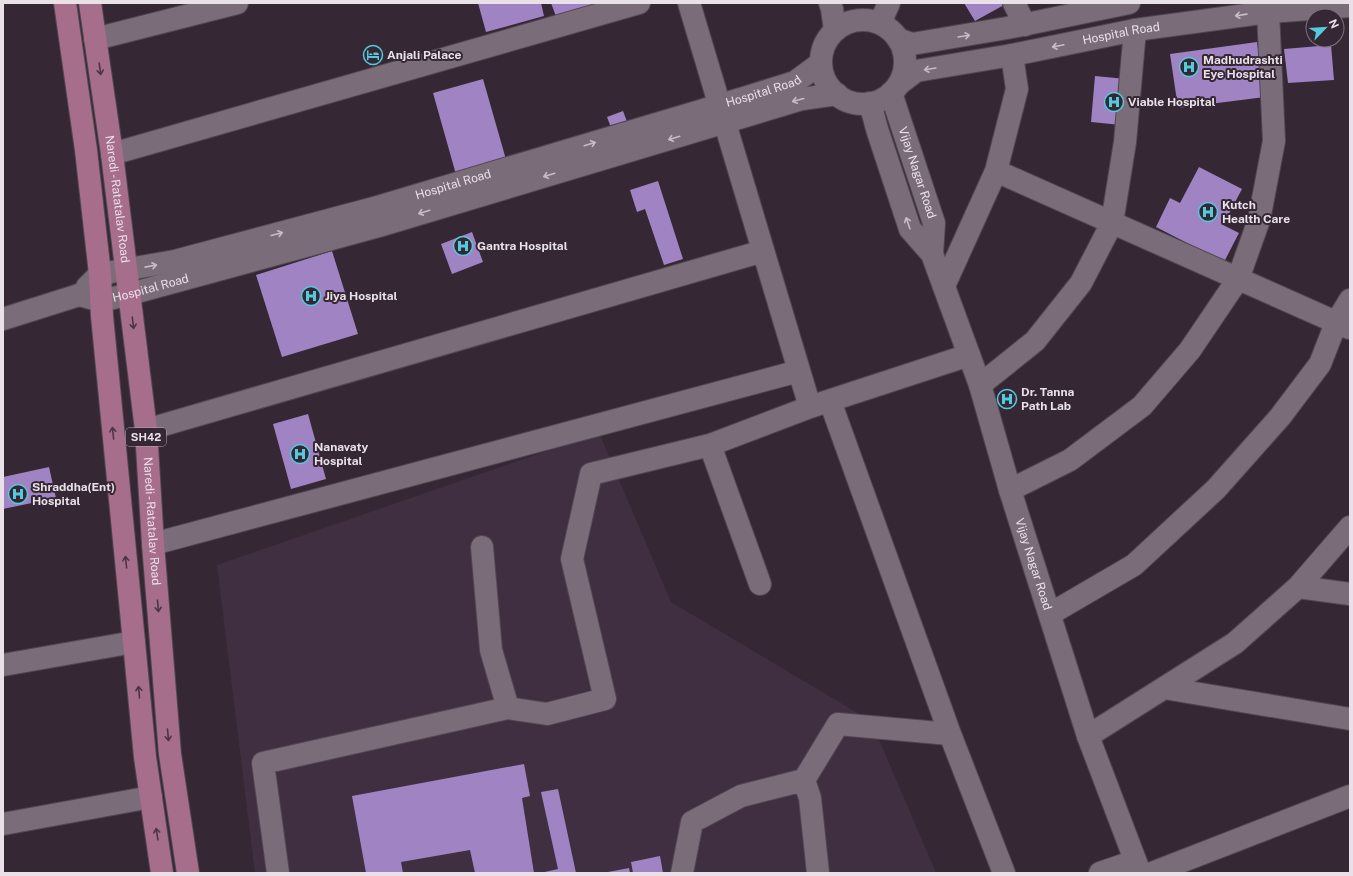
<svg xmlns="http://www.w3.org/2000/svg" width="1353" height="876" font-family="'Public Sans',sans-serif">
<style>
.built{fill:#402f40}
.building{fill:#9f83c3}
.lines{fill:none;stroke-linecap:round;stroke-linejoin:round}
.minor-casing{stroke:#514751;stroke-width:24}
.tertiary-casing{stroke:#514751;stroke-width:24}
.primary-casing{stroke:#514751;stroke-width:24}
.minor{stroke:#7b6c7a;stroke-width:22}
.tertiary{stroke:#7b6c7a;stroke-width:22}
.primary{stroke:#a66e8b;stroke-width:22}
.oneway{stroke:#c8bdc7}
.oneway2{stroke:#4c3645}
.labels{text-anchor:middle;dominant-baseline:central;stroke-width:4;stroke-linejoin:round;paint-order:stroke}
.shield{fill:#352834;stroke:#b3a9b2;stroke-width:1}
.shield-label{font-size:11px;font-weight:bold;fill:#e9e0e8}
.street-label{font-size:12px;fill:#e9e0e8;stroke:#352834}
.poi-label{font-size:12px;font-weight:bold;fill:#e9e0e8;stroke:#352834;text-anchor:start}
</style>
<rect width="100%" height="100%" fill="#352834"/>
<!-- built -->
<path class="built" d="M599,433L671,602L871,721L936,873H255L217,565Z"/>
<!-- building -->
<path class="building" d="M478,3H541L544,16L486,32Z
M551,3H597L557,19Z
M964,3H1003L1004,5L975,21Z
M1257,42L1265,97L1178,108L1170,54Z
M1331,45L1334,80L1288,83L1284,49Z
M1095,76L1126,79L1121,125L1091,122Z
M483,79L507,163L457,178L433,93Z
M623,111L629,127L613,133L607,117Z
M1199,167L1242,189L1223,225L1239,233L1224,262L1156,227L1170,198L1180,203Z
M658,181L683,259L664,265L645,209L637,212L630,190Z
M472,232L483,262L452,274L441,244Z
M332,251L358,334L282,357L256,275Z
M308,414L326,479L291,489L273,424Z
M49,467L56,498L3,509V477Z
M524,764L530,796L522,798L534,873H475L470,850L401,862L403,873H366L352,796Z
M558,789L576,873H540L558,869L541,792Z
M660,856L663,873H633L631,862Z
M629,868L630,873H608V872Z"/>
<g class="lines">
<!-- minor casing -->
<g class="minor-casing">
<path id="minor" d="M689,3L810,407
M1014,3L1025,25
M880,23L889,3
M95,39L237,3
M112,154L639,3
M996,171L1349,328
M944,286L996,171L1017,89L1012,55
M3,319L79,295
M980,385L1035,341L1081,283L1112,223L1125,142L1135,30
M830,401L950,734L1004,873
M146,430L763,251
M710,445L760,584
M1010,490L1070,460L1142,406L1190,350L1238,279L1259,220L1274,141L1268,12
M153,544L799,371
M482,547L491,650L508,708
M1298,587L1350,594
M1050,614L1134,565L1216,489L1280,417L1320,364L1336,323L1350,300
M3,665L134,642
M1164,688L1350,719
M1088,736L1235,643L1298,587L1350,527
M804,780L838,724L950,734
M3,824L151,797
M278,873L263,763L508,708L547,714L605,699L572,559L591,474L710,445L810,407L969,355
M682,873L692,822L741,796L804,780L810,798L818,873
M1100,873L1135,861
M1152,873L1350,796"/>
</g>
<!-- tertiary casing -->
<g class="tertiary-casing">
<g id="tertiary">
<path d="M830,3L832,9L835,30"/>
<circle cx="863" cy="62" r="42"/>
<path d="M898,39L912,44L1007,28L1129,3"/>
<path id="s1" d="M899,84L916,71L1012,55L1135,30L1268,12L1350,6"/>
<path id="s2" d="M891,93L934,223L932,254"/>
<path id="s3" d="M870,103L877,129L910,229L932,254L980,385L1010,490L1088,736L1140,873"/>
<path id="s4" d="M87,287L100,274L175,261L374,208L747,97L795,82L821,63"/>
<path id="s5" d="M79,295L101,301L130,294L379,226L802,99L837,94"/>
</g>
</g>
<!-- primary casing -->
<g class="primary-casing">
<g id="primary">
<path d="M65,3L86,150L100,274L102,316L134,642L145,757L162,873"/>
<path id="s6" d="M90,3L112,154L146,430L153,544L170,754L188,873"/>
</g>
</g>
<!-- minor -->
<use href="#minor" class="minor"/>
<!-- tertiary -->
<use href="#tertiary" class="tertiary"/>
<!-- primary -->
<use href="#primary" class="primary"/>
</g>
<!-- one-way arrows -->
<defs><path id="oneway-shaft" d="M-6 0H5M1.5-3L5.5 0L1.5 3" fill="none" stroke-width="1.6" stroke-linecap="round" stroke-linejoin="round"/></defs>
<g class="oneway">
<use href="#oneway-shaft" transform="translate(1241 15) rotate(172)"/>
<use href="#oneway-shaft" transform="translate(964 36) rotate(-9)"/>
<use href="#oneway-shaft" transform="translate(1058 46) rotate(168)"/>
<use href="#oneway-shaft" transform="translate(930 69) rotate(171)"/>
<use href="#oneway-shaft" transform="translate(798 100) rotate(165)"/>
<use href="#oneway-shaft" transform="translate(674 138) rotate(163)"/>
<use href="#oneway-shaft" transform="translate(590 144) rotate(-17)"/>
<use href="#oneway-shaft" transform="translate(549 175) rotate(163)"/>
<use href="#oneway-shaft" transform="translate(424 212) rotate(163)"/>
<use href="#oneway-shaft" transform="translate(908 223) rotate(-109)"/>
<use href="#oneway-shaft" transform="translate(277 234) rotate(-15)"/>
<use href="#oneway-shaft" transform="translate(151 266) rotate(-11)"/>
</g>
<g class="oneway2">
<use href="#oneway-shaft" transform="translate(100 69) rotate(82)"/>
<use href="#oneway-shaft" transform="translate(133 323) rotate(83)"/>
<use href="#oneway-shaft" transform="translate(113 433) rotate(-96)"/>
<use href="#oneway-shaft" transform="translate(126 562) rotate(-96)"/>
<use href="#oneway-shaft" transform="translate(158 606) rotate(85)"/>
<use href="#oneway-shaft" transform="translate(139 692) rotate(-95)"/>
<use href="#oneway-shaft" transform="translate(168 735) rotate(85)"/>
<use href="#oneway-shaft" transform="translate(157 834) rotate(-99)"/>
</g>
<!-- icons -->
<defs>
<g id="hotel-ring" transform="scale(1)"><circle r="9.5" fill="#352834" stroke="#54cadd" stroke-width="1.5"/><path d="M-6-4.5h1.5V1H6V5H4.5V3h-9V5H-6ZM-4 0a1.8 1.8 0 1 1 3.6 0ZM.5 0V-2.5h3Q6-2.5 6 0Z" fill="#54cadd"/></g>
<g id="hospital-ring" transform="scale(1)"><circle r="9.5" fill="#352834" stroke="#54cadd" stroke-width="1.5"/><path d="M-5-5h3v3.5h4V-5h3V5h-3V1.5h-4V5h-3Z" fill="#54cadd"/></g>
</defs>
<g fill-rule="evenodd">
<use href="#hotel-ring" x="373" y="55"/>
<use href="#hospital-ring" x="1189" y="67"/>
<use href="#hospital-ring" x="1114" y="102"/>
<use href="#hospital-ring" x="1208" y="212"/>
<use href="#hospital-ring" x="463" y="246"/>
<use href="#hospital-ring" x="311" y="296"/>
<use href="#hospital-ring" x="1007" y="399"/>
<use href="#hospital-ring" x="300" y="454"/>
<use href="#hospital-ring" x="18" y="494"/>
</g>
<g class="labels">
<!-- shield labels -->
<rect class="shield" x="126" y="428" width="40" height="18" rx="3"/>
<g class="shield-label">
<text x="146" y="437">SH42</text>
</g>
<!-- street labels -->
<g class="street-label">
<text stroke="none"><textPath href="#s1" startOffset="230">Hospital Road</textPath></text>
<text stroke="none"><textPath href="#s4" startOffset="707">Hospital Road</textPath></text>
<text stroke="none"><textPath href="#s2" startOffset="84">Vijay Nagar Road</textPath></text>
<text stroke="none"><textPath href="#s4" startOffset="383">Hospital Road</textPath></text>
<text stroke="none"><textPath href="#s6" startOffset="198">Naredi - Ratatalav Road</textPath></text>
<text stroke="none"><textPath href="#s5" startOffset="74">Hospital Road</textPath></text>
<text stroke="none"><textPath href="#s6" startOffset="522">Naredi - Ratatalav Road</textPath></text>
<text stroke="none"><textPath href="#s3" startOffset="492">Vijay Nagar Road</textPath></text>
</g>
<!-- poi labels -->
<g class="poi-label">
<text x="387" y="55">Anjali Palace</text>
<text x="1203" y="60">Madhudrashti<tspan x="1203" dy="14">Eye Hospital</tspan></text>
<text x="1128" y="102">Viable Hospital</text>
<text x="1222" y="205">Kutch<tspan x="1222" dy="14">Health Care</tspan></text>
<text x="477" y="246">Gantra Hospital</text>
<text x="325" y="296">Jiya Hospital</text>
<text x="1021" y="392">Dr. Tanna<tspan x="1021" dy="14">Path Lab</tspan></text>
<text x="314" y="447">Nanavaty<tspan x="314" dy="14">Hospital</tspan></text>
<text x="32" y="487">Shraddha(Ent)<tspan x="32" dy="14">Hospital</tspan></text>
</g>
</g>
<!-- border -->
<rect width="1353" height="876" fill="none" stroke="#e9e0e8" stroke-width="8"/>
<!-- north arrow -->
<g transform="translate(1325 28) rotate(65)"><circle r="19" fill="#352834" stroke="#7d727c"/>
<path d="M0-3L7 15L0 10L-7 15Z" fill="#54cadd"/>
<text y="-6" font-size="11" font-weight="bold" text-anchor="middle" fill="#e9e0e8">N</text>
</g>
</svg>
